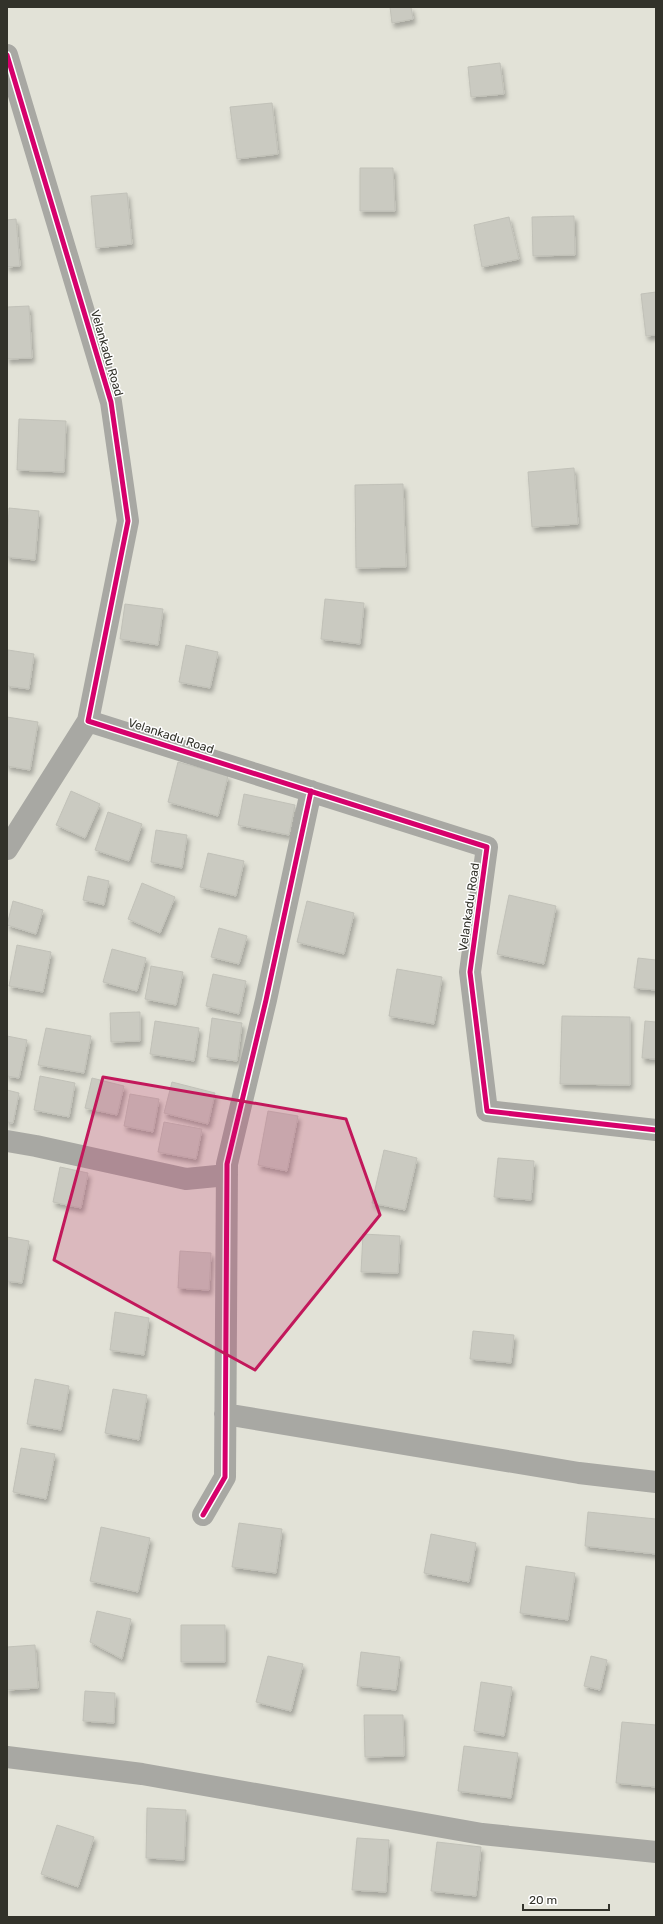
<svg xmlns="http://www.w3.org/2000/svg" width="663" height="1924" font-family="Rubik,sans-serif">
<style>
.building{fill:#cacac1;stroke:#c1c1b8;filter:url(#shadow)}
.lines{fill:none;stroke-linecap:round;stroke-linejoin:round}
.street{stroke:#a8a8a3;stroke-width:22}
.cycleway-casing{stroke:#fff;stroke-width:8}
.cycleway{stroke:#d6006c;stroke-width:5}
.marked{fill:#c2185b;fill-opacity:0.2;stroke:#c2185b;stroke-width:3;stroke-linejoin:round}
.labels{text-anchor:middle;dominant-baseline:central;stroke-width:3;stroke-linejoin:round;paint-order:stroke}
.street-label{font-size:12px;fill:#32322a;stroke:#fff}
</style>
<defs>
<filter id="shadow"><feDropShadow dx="2.5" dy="4.5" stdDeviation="2" flood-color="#0004"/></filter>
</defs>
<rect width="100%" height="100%" fill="#e2e2d7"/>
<!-- building -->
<path class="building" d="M390,7H411L413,19L392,23Z
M500,63L504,94L471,97L468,67Z
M272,103L278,154L237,159L230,107Z
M360,168H393L395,211H360Z
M127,193L132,244L96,248L91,196Z
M574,216L575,255L533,256L532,217Z
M509,217L519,259L482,267L474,225Z
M16,219L20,266L7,267V220Z
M656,292V335L646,336L641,294Z
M29,306L32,358L7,359V307Z
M19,419L66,421L64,472L17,470Z
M574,468L578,524L532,527L528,472Z
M403,484L406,567L356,568L355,485Z
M9,508L39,511L35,560L7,557Z
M325,599L364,603L360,644L321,639Z
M125,604L163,609L158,645L120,639Z
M186,645L218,652L210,688L179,682Z
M8,650L34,654L29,689L7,686Z
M7,717L38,722L30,770L7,766Z
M178,762L228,776L218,816L168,802Z
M71,791L100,804L85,838L56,825Z
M244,794L295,805L289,835L238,825Z
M108,812L142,824L129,861L95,850Z
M156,830L187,835L182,868L151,862Z
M208,853L244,861L236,896L200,887Z
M88,876L109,881L104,905L83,900Z
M142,883L175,897L160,933L128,919Z
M509,895L556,906L544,964L497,954Z
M13,901L43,910L36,934L7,925Z
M307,901L354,913L344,954L297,942Z
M219,928L247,936L239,964L211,957Z
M17,945L51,952L43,992L9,986Z
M112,949L146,958L137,991L103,982Z
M638,958L656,960V990L634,988Z
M151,966L183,972L176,1005L145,999Z
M397,969L442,977L434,1024L389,1016Z
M213,974L246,981L239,1014L206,1006Z
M140,1012V1041L111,1042L110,1013Z
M562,1016L630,1017V1085L560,1084Z
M212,1018L242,1023L237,1061L207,1057Z
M155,1021L199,1028L194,1061L150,1054Z
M645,1021L656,1022V1059L642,1058Z
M46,1028L91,1036L84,1073L38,1065Z
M7,1036L27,1040L19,1078L7,1076Z
M40,1076L75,1083L69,1117L34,1110Z
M92,1078L124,1086L117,1115L85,1108Z
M172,1082L215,1093L208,1124L164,1113Z
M7,1090L19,1093L13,1123L7,1122Z
M130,1094L159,1099L153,1132L124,1126Z
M268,1111L298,1116L287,1171L258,1165Z
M164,1122L202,1129L196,1159L158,1152Z
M384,1150L417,1158L405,1210L372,1203Z
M498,1158L534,1161L531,1200L494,1197Z
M60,1167L88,1173L81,1208L53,1202Z
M363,1234L400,1236L398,1273L361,1272Z
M7,1237L29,1241L22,1283L7,1281Z
M180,1251L211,1253L209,1290L178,1288Z
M115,1312L149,1318L144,1355L110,1350Z
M473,1331L514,1335L511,1363L470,1359Z
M35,1379L69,1386L61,1430L27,1424Z
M113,1389L147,1395L139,1440L105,1433Z
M21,1448L55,1454L46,1499L13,1492Z
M588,1512L656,1519V1554L585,1546Z
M239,1523L282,1529L276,1573L232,1567Z
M101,1527L150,1538L138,1592L90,1581Z
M431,1534L476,1543L469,1582L424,1573Z
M526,1566L575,1573L568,1620L520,1613Z
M97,1611L131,1619L122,1659L90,1642Z
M181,1625H225V1662H181Z
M35,1645L38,1688L7,1690V1647Z
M361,1652L400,1657L396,1690L357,1686Z
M268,1656L303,1664L291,1711L256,1702Z
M591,1656L607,1660L600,1690L584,1686Z
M481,1682L512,1687L504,1736L474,1731Z
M85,1691L115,1693L114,1723L83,1721Z
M364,1715H403L404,1756L365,1757Z
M622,1722L656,1725V1787L616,1783Z
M464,1746L518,1753L511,1798L458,1791Z
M147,1808L186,1810L184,1860L146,1858Z
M57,1825L94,1837L78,1887L41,1874Z
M357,1838L389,1840L386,1892L352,1890Z
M437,1842L481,1847L476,1896L431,1891Z"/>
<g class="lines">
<!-- street -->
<path class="street" d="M7,55L111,402L128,521L88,721L487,847L470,972L487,1111L656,1130
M7,849L88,721
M7,1141L36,1146L186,1179L227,1175
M225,1414L579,1473L656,1482
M203,1515L225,1477L227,1164L266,1000L311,791
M7,1757L142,1774L482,1834L656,1852"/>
<!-- cycleway casing -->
<g class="cycleway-casing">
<path id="cycleway" d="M7,55L111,402L128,521L88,721L487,847L470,972L487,1111L656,1130
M203,1515L225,1477L227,1164L266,1000L311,791"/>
</g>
<!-- cycleway -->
<use href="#cycleway" class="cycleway"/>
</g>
<!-- marked area -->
<path class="marked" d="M103,1077L346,1119L380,1215L255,1370L54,1260Z"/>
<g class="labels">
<!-- street labels -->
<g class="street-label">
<text transform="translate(107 353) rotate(74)">Velankadu Road</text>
<text transform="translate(171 736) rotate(18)">Velankadu Road</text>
<text transform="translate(469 907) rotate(-82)">Velankadu Road</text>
</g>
</g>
<!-- border -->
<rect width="663" height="1924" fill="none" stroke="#32322a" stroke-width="16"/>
<!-- scale -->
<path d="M523 1904v6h86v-6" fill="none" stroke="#32322a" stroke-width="2"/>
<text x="529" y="1904" font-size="12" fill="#32322a" stroke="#ffffff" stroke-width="3" paint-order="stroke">20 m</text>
</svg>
